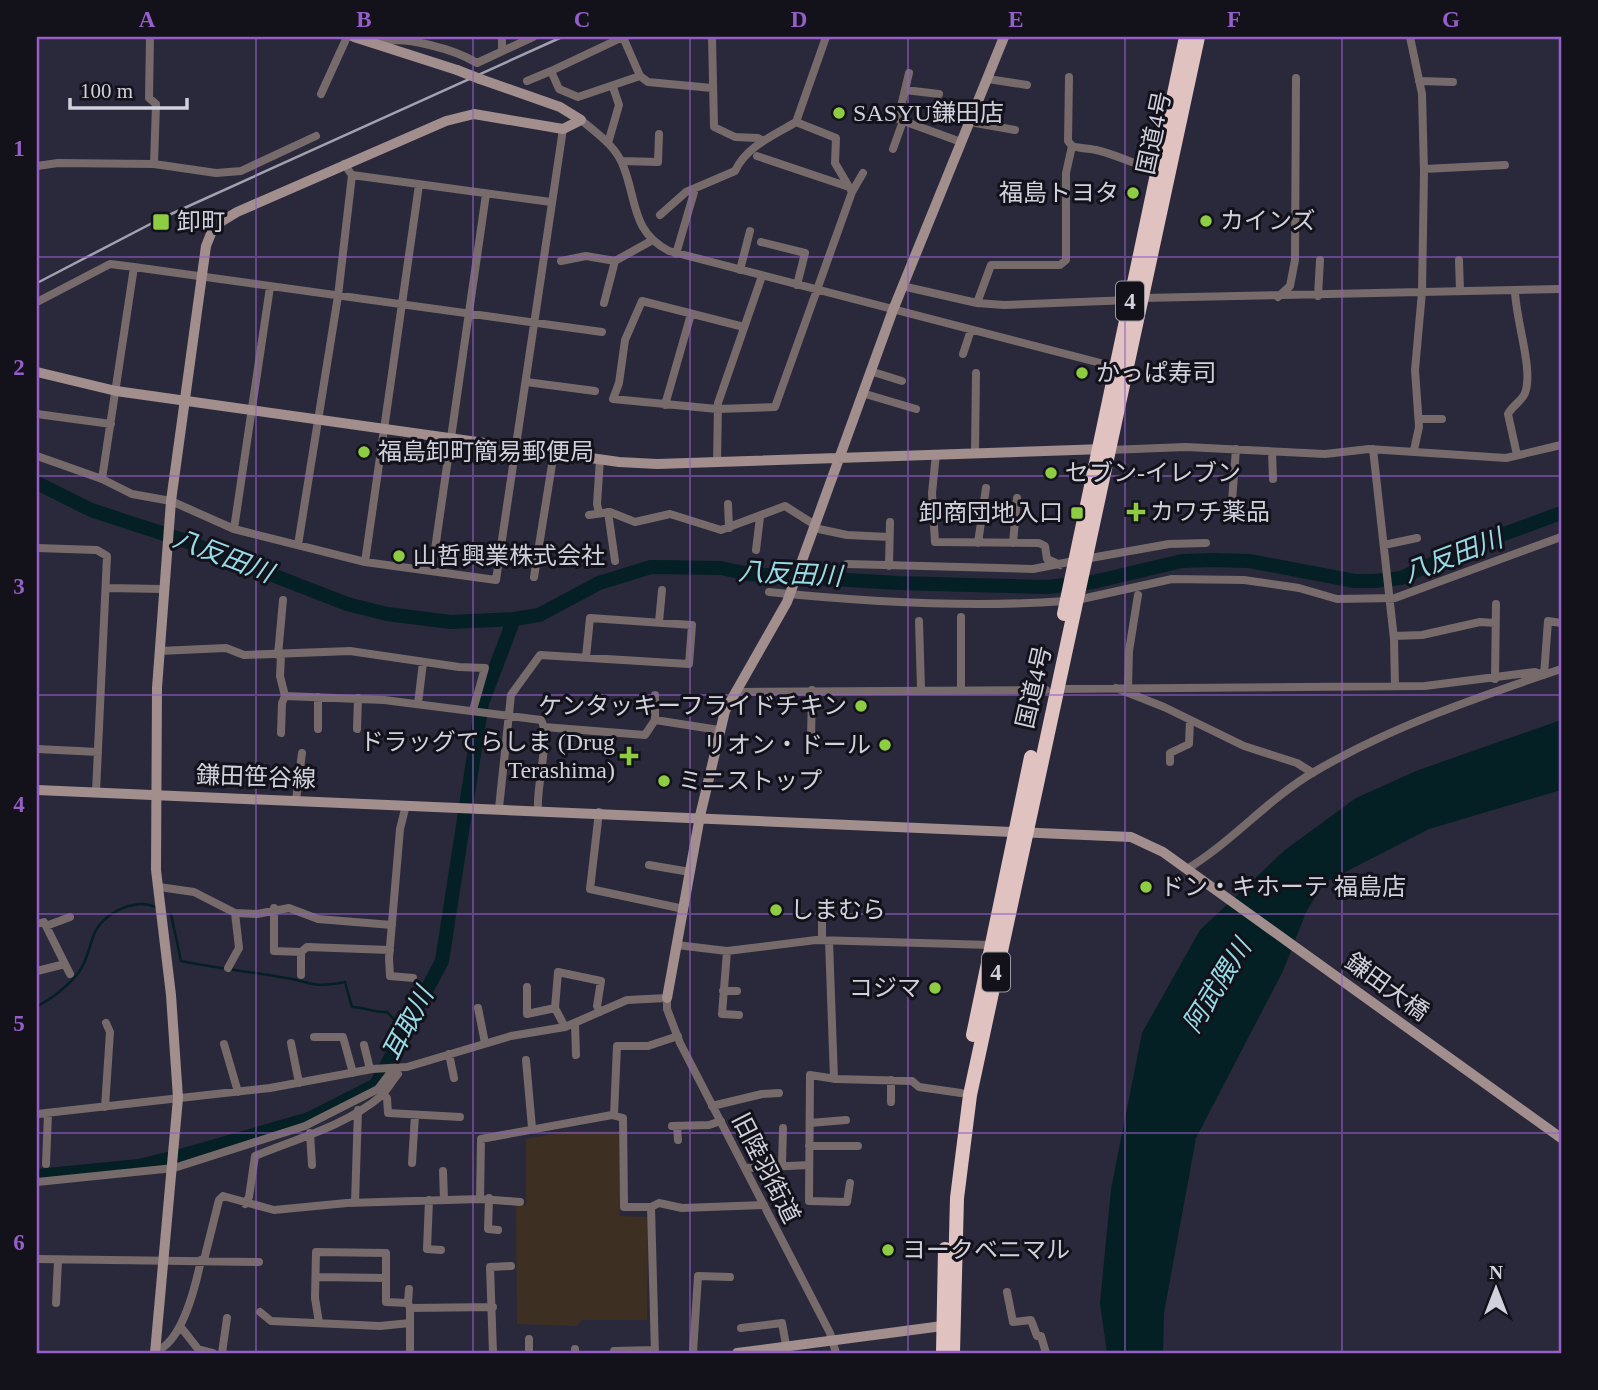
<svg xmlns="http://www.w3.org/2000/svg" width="1598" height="1390" font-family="'Times New Roman','Noto Sans JP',serif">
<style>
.education{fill:#3e2f23}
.water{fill:#042024}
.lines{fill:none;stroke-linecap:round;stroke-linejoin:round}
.stream{stroke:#042024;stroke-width:2.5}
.river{stroke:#042024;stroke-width:14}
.street{stroke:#766a6a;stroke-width:8}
.secondary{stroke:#a18e8d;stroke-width:10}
.highway{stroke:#e0c2c1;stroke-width:14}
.rail{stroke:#a2a1af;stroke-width:2.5}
.secondary-bridge{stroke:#a18e8d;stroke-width:10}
.grid{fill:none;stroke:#955ec8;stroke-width:2;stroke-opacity:0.55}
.poi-dot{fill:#8ecd42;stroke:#13121b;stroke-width:2.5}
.labels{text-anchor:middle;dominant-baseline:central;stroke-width:6;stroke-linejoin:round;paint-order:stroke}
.shield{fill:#13121b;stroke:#9898a3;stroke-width:2}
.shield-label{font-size:23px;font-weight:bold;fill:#d1d1dd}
.poi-label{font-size:24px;fill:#d1d1dd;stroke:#13121b;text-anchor:start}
.street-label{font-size:24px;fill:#d1d1dd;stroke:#13121b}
.water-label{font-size:26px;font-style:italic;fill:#95dce7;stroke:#13121b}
.neatline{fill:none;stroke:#955ec8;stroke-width:2.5}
.grid-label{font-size:23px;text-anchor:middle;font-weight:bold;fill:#955ec8}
</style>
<rect width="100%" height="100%" fill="#2a283b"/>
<!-- education -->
<path class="education" d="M568,1131H619L620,1216L648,1217L647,1320H582L577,1326L517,1324L516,1206L526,1205V1139Z"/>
<!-- water -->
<path class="water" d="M1561,720V790L1429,829L1324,883L1307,910L1283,971L1196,1138L1164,1313L1163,1353H1107L1100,1303L1111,1189L1142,1033L1200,930L1285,850L1356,798L1416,771Z"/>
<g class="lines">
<!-- stream -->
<path class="stream" d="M171,914L181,961C214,968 247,971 280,977C311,981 310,989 345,982L352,1007C366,1007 374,1013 387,1012L405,1031
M37,1006C51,1000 70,984 79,972C87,961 89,948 93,937C100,914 135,897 155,907"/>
<!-- river -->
<path class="river" d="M37,483L91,510L183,540L347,604L387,614L451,622L514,619L539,615L599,583L651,567L721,568L749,574L898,583L1047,587L1093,582L1182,561L1212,560L1249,561L1355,581H1374L1401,578L1463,549L1561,513
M37,1176L139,1166L184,1155L309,1119L376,1085L442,961L482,703L514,619"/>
<!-- street -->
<path class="street" d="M502,37V50
M623,37L551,71L559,89L578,97L640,76
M623,37L640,76L648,82L712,88
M712,37L714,127L735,137L758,138L763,141
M1410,37L1422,94L1424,172L1422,292L1415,370L1419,427L1414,450
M379,43C402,34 456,50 477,63L533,37
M909,73L898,119L961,142
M1069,77L1068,141L1072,146C1081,149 1090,148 1100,151C1120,156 1137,166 1158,170
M988,79L1027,85
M527,81L551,71
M1419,81L1453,82
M905,90L939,94
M321,94L347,37H355
M581,120C598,134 617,147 624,168C637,202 632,232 669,251L1116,367
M970,122L1015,130
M608,143L619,105L613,87
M893,149L903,121
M757,156L849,187
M621,161L658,162L659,134
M154,164L216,173L241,171L316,136
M344,164L352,175L551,202
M37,166L58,163L154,164L156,104L149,98L150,37
M1424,169L1505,165
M852,192L863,173
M660,215L686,192L735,171C747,146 773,136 796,122L826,37
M761,242L805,253L797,285
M676,254L695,189
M1459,260L1460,291
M561,261L586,256L615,261
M740,270L750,231
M902,286L977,303L1004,305L1130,300
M1515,290C1515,318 1534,370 1525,393C1522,401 1512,406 1508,414L1517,455
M1318,296L1320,260
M1278,297L1290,286L1295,260L1296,78
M1142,298L1561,289
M37,302L110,264L134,267
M604,303L615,261L651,241
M977,303L991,265H1060L1066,260V173L1072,146
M744,327L642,301L625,340L619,383L613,399L717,409L775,407L852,192L835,163L836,138L796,122
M963,354L971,330
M870,371L902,381
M526,382L595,391
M862,393L916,409
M665,405L691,314
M37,414L111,424
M1419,419H1442
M1373,449L1394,639L1395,686
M1109,450L1186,447L1325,454L1369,449L1506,458L1561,445
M975,452L976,373
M1272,452L1273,479
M936,454L932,493L935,542L1039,543L1045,546L1047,559L1060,565
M37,456L102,479L132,494L171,501L234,529L365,562L496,580L563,129
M717,463L718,403L762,276
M102,479L134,267L602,332
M1232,501L1236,449
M728,504L729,528
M608,512L615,561
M599,513L597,504L600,459
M589,515L610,512L635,522L670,514L721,530L785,506L815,525
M814,528L847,535L889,537
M234,529L270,287
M978,543L986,488
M1013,543L1017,498
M298,545L338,296L352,175
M1384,545L1417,538
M37,548L97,550L107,556L96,792
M756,550L760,517
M1085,559L1169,544L1206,543
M365,562L419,185
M847,564L1033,569L1074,561
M889,566L890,522
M432,570L486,194
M534,577L554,452
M106,588L163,589
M769,592C866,602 968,608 1066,601
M1077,600L1172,579L1244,580L1299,588L1337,599L1395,598L1561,537
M961,617V690
M919,621L921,689
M659,622L662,590
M1394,636L1422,635L1480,622L1495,623
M159,651L226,648L244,655L350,651L459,667L485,668L473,710
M278,655L283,600
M281,655L280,676L285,696L384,700L541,720C551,736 536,786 538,809
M1495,679L1496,604
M1128,687L1129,651L1138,595
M1116,688L1164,707L1244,746L1297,763L1313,773
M1056,689L1425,686L1535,672L1544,675L1548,621L1561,623
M735,692L1046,690
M418,704L423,662
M655,720V695
M544,727L645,735L655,720L719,730
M318,729V697
M357,729L358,698
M281,733L282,703L285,696
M811,740L812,690
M37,749L98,752
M1170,762V753L1189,744L1190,720
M296,800L302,753
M406,805L400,829L389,958L390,976L413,978
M499,808L511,695L540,655L689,664L692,625L590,618L586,657
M599,812L590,889L684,909
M649,865L690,872
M1187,869C1233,841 1268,799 1314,772C1390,727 1478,697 1561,669
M159,887L194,892L235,913L257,914L289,908L318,919L392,925
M274,908V951L301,952L307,947L390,950
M37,924L44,922L70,974
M46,926L70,917
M822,940V907
M829,941L834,1079
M677,945L727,951L816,940L991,945
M727,951L722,1014L739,1015
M301,952V975
M228,968L239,948L235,913
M37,971L65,964
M527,987V1014L555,1008
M723,991H737
M478,1008L485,1043
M575,1024L576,1055
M565,1027L555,1008L558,972L601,981L597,1006L600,1012
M314,1037H343L353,1073
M291,1043L299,1083
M224,1044L238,1092
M364,1045L370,1069
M449,1054L454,1078
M526,1060L532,1128
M383,1094L387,1098L388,1113L460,1117
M891,1102V1080
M712,1106L762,1094L779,1093
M105,1107L110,1032L106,1023
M37,1114L270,1088L372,1069L407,1067L511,1036L565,1027L627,1000L667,998V1009L680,1043L830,1333L836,1353
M614,1115L617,1046H648L678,1036
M810,1123L846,1120
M672,1126L709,1125L721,1121
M677,1126L678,1140
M310,1133L312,1165
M809,1146H858
M412,1163L415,1115
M46,1164L48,1113
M782,1166L783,1128
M746,1168L809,1165
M443,1171L444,1200
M37,1182L174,1168L305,1126L378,1089L394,1068
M850,1183L847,1202L809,1201L810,1075L836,1079L912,1081L919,1087L961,1093
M489,1198L488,1229L498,1230
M480,1199L481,1139L612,1115L623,1118L624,1207H651L655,1353
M429,1200L427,1249L441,1250
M355,1203L358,1110
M245,1204L249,1197L255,1156C296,1139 347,1125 381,1096C387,1090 392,1081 398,1074
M651,1207L659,1203L682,1208L764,1205
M37,1259L259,1262
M204,1260L219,1200L223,1196L274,1210L347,1203L480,1199L520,1202
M316,1277L386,1278
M1007,1292L1013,1322L1031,1320L1037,1336H1041L1046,1353
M56,1303L58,1261
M408,1303L409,1289
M260,1312L271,1321L380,1326L410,1323
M319,1323L315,1298L316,1252L386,1253V1302L408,1303L410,1308
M180,1326L198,1349L213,1353
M741,1328L782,1323L786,1345
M529,1339V1353
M155,1351C182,1344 196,1284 201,1260
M614,1351L655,1350
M222,1353L227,1318
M410,1353V1308L493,1307
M493,1353L490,1267L511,1266
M575,1353V1349
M693,1353L698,1276L730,1277"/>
<!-- secondary -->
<path class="secondary" d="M354,37L457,70
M37,372L116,391L619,462L657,464L1104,449
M37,790L1131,837L1163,852L1561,1138
M667,998L700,816L725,711L787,602L893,310L1004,37
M155,1353L178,1098L171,995L156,870L157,688L171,501L206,246L214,226L237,212L446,121L474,114L563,129L581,120L560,107L480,79
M737,1353L950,1325"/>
<!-- highway -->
<path class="highway" d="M1064,614L1186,37
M973,1035L1031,757
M943,1353L945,1249
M953,1353L957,1198L970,1095L1198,37"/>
<!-- rail -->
<path class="rail" d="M37,283L160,219L562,37"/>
<!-- secondary-bridge -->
<path class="secondary-bridge" d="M457,70L480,79"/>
</g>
<!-- grid -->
<path class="grid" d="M256,37V1353M473,37V1353M690,37V1353M908,37V1353M1125,37V1353M1342,37V1353M37,257H1561M37,476H1561M37,695H1561M37,914H1561M37,1133H1561"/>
<!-- markers -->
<g class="poi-dot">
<circle cx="839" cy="113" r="7"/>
<circle cx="1133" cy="193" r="7"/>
<circle cx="1206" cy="221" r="7"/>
<rect x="152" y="213" width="18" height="18" rx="3.5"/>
<circle cx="1082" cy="373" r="7"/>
<circle cx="364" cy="452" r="7"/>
<circle cx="1051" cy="473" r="7"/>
<path d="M1132.5 501.5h7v7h7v7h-7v7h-7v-7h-7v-7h7z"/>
<rect x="1070" y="506" width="14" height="14" rx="3.5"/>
<circle cx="399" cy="556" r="7"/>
<circle cx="861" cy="706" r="7"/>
<circle cx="885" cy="745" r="7"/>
<path d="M625.5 745.5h7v7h7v7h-7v7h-7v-7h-7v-7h7z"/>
<circle cx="664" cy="781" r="7"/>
<circle cx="1146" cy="887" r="7"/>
<circle cx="776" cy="910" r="7"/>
<circle cx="935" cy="988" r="7"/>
<circle cx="888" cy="1250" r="7"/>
</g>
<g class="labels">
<!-- shield labels -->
<g class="shield">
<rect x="1116" y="281.5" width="28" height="39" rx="5"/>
<rect x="982" y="952.5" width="28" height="39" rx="5"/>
</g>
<g class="shield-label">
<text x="1130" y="301">4</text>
<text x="996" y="972">4</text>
</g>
<!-- poi labels -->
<g class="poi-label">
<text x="853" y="113">SASYU鎌田店</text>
<text x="1119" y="193" text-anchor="end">福島トヨタ</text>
<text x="1220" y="221">カインズ</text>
<text x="177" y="222">卸町</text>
<text x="1096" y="373">かっぱ寿司</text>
<text x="378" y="452">福島卸町簡易郵便局</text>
<text x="1065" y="473">セブン-イレブン</text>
<text x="1150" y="512">カワチ薬品</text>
<text x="1063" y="513" text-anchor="end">卸商団地入口</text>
<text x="413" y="556">山哲興業株式会社</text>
<text x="847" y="706" text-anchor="end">ケンタッキーフライドチキン</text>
<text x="615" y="742" text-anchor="end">ドラッグてらしま (Drug<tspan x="615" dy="28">Terashima)</tspan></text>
<text x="871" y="745" text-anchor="end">リオン・ドール</text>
<text x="678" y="781">ミニストップ</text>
<text x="1160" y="887">ドン・キホーテ 福島店</text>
<text x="790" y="910">しまむら</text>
<text x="921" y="988" text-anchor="end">コジマ</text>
<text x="902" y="1250">ヨークベニマル</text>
</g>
<!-- street labels -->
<g class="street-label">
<text transform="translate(1154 133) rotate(-78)">国道4号</text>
<text transform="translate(1034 687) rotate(-77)">国道4号</text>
<text transform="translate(256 777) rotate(2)">鎌田笹谷線</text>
<text transform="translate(1387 987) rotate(36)">鎌田大橋</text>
<text transform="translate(766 1168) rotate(63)">旧陸羽街道</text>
</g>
<!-- water labels -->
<g class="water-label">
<text transform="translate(223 556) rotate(21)">八反田川</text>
<text transform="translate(1453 556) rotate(-21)">八反田川</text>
<text transform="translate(790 574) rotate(3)">八反田川</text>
<text transform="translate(1217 986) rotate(-58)">阿武隈川</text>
<text transform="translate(408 1024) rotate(-62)">耳取川</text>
</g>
</g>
<!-- border -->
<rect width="1598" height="1390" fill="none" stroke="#13121b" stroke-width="77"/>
<!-- north arrow -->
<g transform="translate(1496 1289)" stroke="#13121b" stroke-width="5" paint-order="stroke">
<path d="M0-5L12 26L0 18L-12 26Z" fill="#d1d1dd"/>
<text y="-10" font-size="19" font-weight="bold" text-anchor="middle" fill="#d1d1dd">N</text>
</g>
<!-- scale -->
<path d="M70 98v10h117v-10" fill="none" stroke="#d1d1dd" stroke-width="3.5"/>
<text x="80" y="98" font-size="21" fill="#d1d1dd" stroke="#13121b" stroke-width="5" paint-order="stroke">100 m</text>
<rect x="38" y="38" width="1522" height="1314" class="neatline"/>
<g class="grid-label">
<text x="147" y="27">A</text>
<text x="364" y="27">B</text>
<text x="582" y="27">C</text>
<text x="799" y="27">D</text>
<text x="1016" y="27">E</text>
<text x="1234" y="27">F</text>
<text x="1451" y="27">G</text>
<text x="19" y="156">1</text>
<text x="19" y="375">2</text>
<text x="19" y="594">3</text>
<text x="19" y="812">4</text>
<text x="19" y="1031">5</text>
<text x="19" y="1250">6</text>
</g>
</svg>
